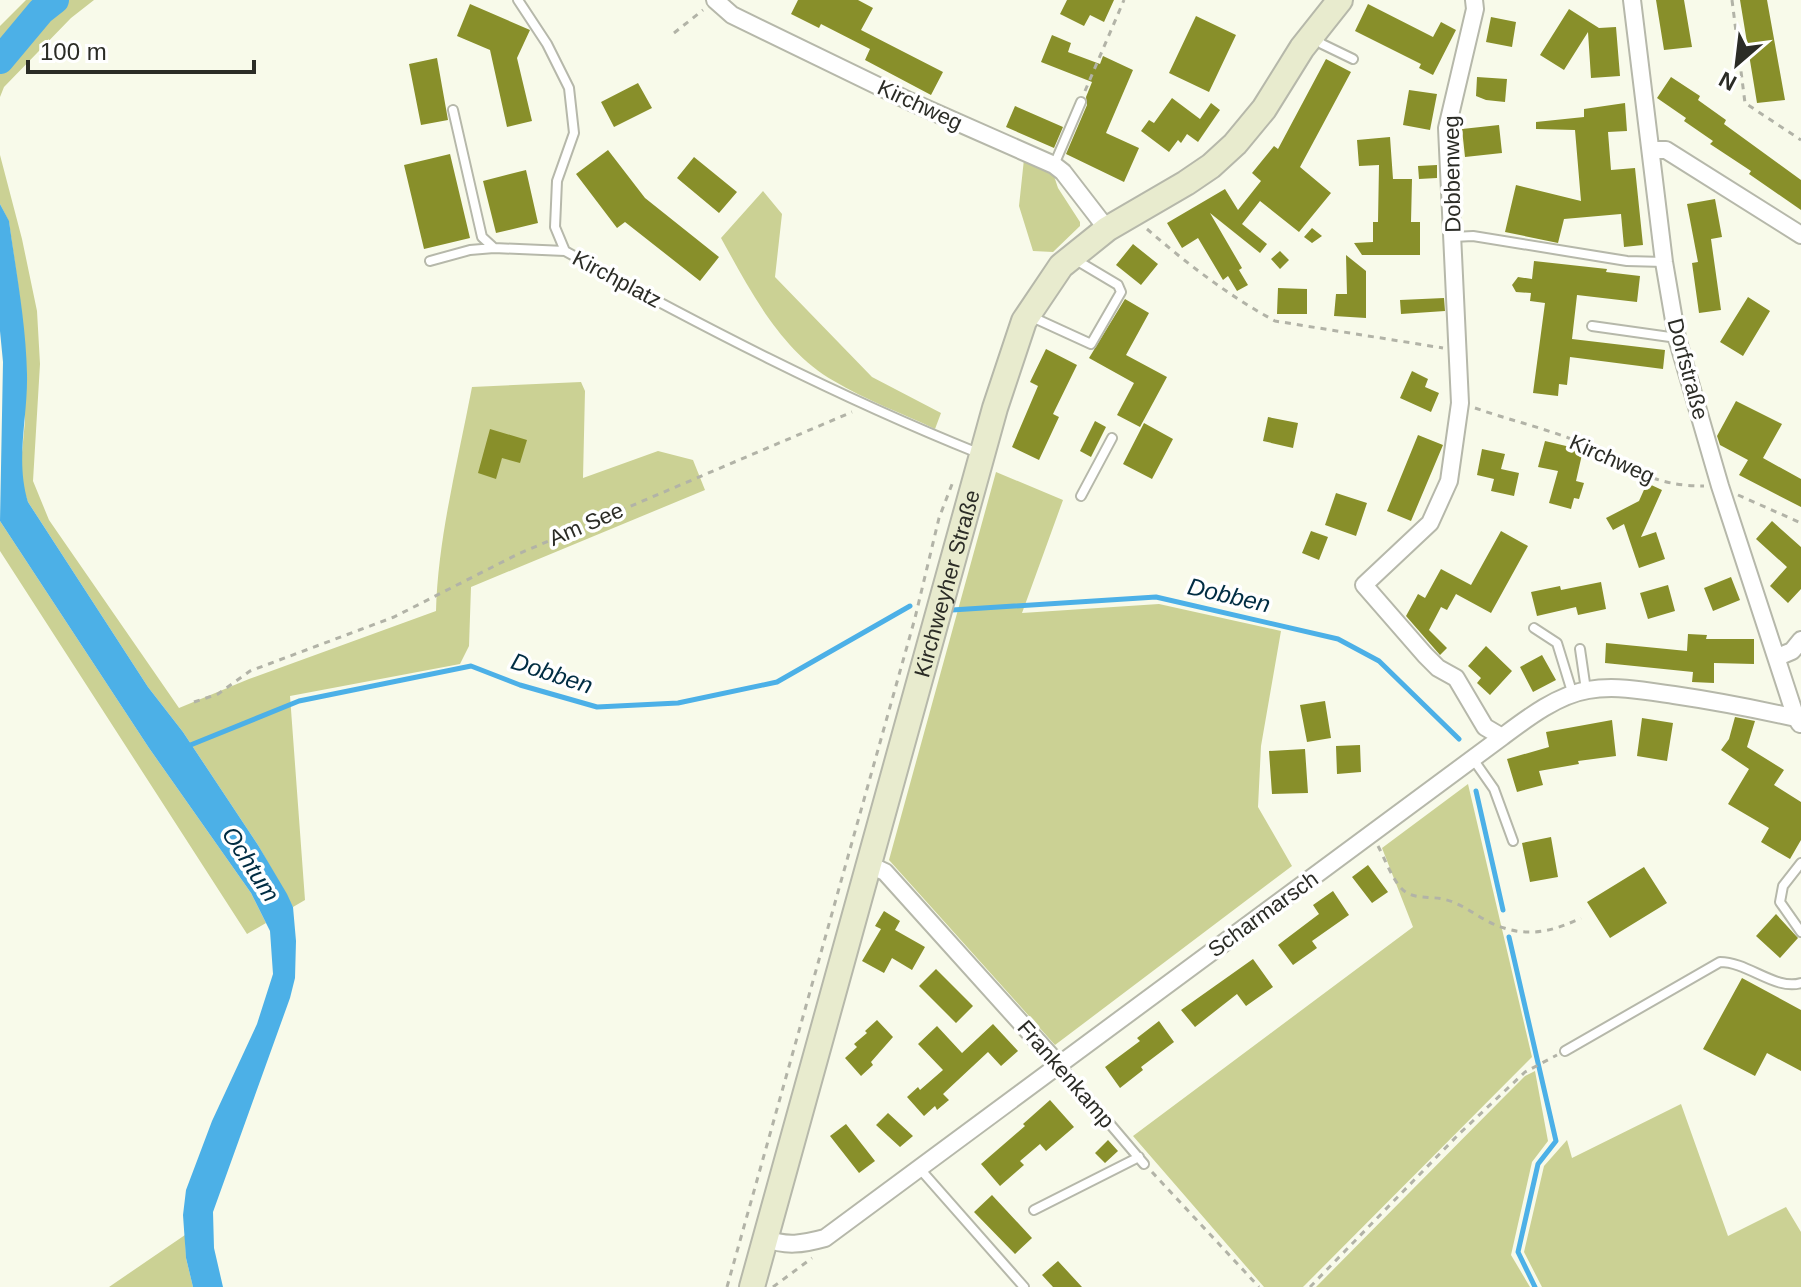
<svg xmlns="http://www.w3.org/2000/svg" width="1801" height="1287" font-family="Helvetica,sans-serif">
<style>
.green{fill:#cbd194}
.water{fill:#4cb0e7}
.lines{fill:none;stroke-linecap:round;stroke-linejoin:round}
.stream{stroke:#4cb0e7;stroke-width:5}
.river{stroke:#4cb0e7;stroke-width:28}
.building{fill:#888f2a}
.lane-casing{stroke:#b6b8aa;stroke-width:12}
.street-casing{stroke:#b6b8aa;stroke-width:20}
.secondary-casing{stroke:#b6b8aa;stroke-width:28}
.path{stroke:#b2b3a7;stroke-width:3;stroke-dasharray:6 6;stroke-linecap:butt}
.lane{stroke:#fff;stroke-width:8}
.street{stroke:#fff;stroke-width:16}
.secondary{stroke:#e8ebce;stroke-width:24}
.labels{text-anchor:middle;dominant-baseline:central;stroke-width:7;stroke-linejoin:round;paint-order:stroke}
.street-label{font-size:22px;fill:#2b2c26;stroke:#fff}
.water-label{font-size:24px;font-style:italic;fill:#002d43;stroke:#fff}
</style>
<rect width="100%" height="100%" fill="#f8faea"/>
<!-- green -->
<path class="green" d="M26,0H94L71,18L4,87L0,97V69L13,50L5,41L0,47V26Z
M0,155L22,239L37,311L40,364L33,481L49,520L179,708L249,679L436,611C438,537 458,461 472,387L581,382L585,391L583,478L658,451L693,460L705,490L471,587L469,646L460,664L290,696L305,900L293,907L258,845L183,732L148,687L28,502L21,482V463L25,421L20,300L9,222L0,204Z
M1024,159L1052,170L1058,188L1080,222V226L1053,252L1033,251L1019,206Z
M763,191L782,214L775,277L872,377L941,413L935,429C902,413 865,400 834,381C780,350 750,290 721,238Z
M996,472L1063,500L1022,613L1159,604L1281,631L1261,746L1258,807L1292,866L1055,1045L889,860Z
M0,521L149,748L251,893L266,923L247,934L0,551Z
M1468,784L1532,1057L1303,1287H1264L1133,1136L1413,927L1382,848Z
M1535,1071L1548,1141L1532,1162L1511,1255L1530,1287H1316L1501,1100L1525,1076Z
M1681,1104L1728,1236L1786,1207L1801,1232V1287H1542L1524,1252L1544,1166L1567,1140L1572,1158Z
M185,1235L186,1258L193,1287H109Z"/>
<!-- water -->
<path class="water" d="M41,11L33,27L0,69V47L25,18Z
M0,204L9,221C16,272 26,323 27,374C28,417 15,460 28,502L148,687L183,732L258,845L287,894L293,907L296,941L295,978L290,998L213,1212L214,1248L223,1287H193L186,1258L183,1215L186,1190L212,1121L257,1024L273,974L270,931L251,893L149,748L0,521L3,362L0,331Z"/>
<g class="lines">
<!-- stream -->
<path class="stream" d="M952,610L1156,597L1338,639L1379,661L1459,739
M188,746L299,701L471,666L520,685L597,707L678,703L777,682L910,606
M1476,791L1503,910
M1509,937L1556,1141L1538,1164L1518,1252L1535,1287"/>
<!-- river -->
<path class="river" d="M0,60L41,11L55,0"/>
</g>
<!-- building -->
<path class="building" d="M798,0H858L873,8L861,30L943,72L931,95L865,60L870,49L821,24L819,28L791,14Z
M1067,0H1114L1104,22L1090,15L1084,26L1060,14Z
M1656,0H1684L1692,47L1664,50Z
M1740,0H1767L1785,100L1757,103Z
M470,4L530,30L517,58L532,121L507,127L490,50L457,36Z
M1368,4L1433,37L1441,22L1456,30L1433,75L1419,68L1421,64L1355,31Z
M1569,9L1599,28L1616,27L1620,76L1591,78L1588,32L1564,70L1540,55Z
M1196,16L1236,35L1209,92L1169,73Z
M1491,17L1516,22L1512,47L1486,42Z
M1052,35L1071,43L1068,52L1100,64L1103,56L1133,70L1106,133L1139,148L1124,182L1066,154L1087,105L1086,97L1092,82L1041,62Z
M437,58L448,120L421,125L409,64Z
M1326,59L1351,72L1300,167L1331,193L1299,232L1260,201L1242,224L1267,244L1260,253L1210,213L1242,268L1239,270L1248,285L1237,291L1228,276L1223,280L1198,238L1182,248L1167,223L1225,189L1238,210L1261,181L1252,173L1274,146L1278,149Z
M1477,77L1507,79L1505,102L1486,100L1476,96Z
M1671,77L1700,96L1698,100L1726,120L1724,124L1801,180V210L1749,174L1751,171L1710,144L1713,141L1684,121L1686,118L1657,98Z
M638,83L652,108L614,127L601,102Z
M1409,90L1437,94L1430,130L1403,125Z
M1172,98L1200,119L1211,103L1220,110L1198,142L1187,134L1181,143L1178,140L1169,152L1141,131L1149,120L1154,123Z
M1625,103L1627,131L1608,132L1611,170L1635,168L1643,245L1624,247L1621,214L1564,219L1558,243L1505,232L1516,185L1581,201L1575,130L1536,129V122L1584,117V109Z
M1015,106L1063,127L1054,148L1006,127Z
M1499,125L1502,153L1465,157L1462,129Z
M1390,137L1393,179H1412L1411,222H1420V255H1362L1354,243L1373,242V222H1378L1379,165L1359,166L1357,140Z
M608,150L645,198L719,257L700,281L625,222L617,228L576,174Z
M450,154L470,238L424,249L404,165Z
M694,157L737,192L719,213L677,178Z
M1437,165V178L1419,179L1418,166Z
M526,170L538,223L496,233L483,181Z
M1715,199L1722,237L1711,239L1721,310L1699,313L1692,263L1698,262L1687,204Z
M1312,228L1322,236L1312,243L1304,237Z
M1133,244L1158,264L1141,285L1116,265Z
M1280,251L1289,260L1280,269L1271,259Z
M1346,255L1366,271V318L1334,316L1336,294H1347Z
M1534,261L1607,269L1606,272L1640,276L1637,302L1577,295L1572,339L1665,350L1663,369L1570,357L1567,385L1559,384L1558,396L1533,393L1545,303L1530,301L1531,293L1516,292L1512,285L1518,277L1532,279Z
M1278,288L1307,289V314H1277Z
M1748,297L1770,311L1743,356L1720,342Z
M1444,298L1445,311L1401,314L1400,300Z
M1125,299L1149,313L1126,355L1167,377L1140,427L1117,415L1134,383L1089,358Z
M1046,349L1077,365L1053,414L1059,417L1039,460L1012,447L1038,386L1030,382Z
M1412,371L1428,379L1425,387L1439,393L1431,412L1400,398Z
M1736,401L1782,424L1763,458L1801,479V507L1739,475L1748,460L1720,445L1717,436Z
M1268,417L1298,423L1293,448L1263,441Z
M1095,421L1106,427L1091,457L1080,451Z
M1144,423L1173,439L1152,479L1123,464Z
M490,429L527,440L520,463L502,458L496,479L478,473Z
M1418,435L1443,445L1411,521L1387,511Z
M1545,441L1583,450L1576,481L1584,483L1579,499L1574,498L1571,509L1549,503L1558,471L1538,467Z
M1482,449L1505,454L1501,469L1519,473L1514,496L1491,491L1494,479L1477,475Z
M1647,483L1662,490L1641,537L1656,532L1665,559L1639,568L1624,524L1613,530L1606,518L1639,501Z
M1336,493L1367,503L1356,536L1325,525Z
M1772,521L1801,547V589L1788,603L1770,586L1787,567L1756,539Z
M1311,531L1328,537L1319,560L1302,553Z
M1501,531L1528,546L1491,613L1456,594L1447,610L1441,607L1429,630L1447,648L1440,655L1406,616L1418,594L1425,598L1441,569L1471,585Z
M1731,577L1740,600L1713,611L1704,588Z
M1601,582L1606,609L1578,615L1576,607L1537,616L1531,592L1560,586L1561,590Z
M1668,585L1675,611L1648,619L1640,593Z
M1688,634L1707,635L1706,639H1754V664L1714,663V683L1692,682L1693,672L1605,663L1606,643L1687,651Z
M1486,646L1512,671L1490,695L1477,683L1481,678L1468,666Z
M1542,655L1556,680L1533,692L1520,667Z
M1325,701L1331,738L1307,742L1300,705Z
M1735,717L1755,721L1747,747L1784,770L1774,785L1801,802V840L1790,859L1761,842L1769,828L1728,804L1749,769L1721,750L1729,739Z
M1642,718L1673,723L1667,761L1637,756Z
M1612,720L1616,756L1578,761L1579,764L1539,771L1543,785L1517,792L1507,759L1549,747L1546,732Z
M1360,745L1361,772L1337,774L1336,746Z
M1305,749L1308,793L1272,794L1269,751Z
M1551,837L1558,877L1530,882L1522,843Z
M1368,865L1388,892L1372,903L1352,877Z
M1644,867L1667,903L1610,938L1587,902Z
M1333,891L1349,915L1312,941L1317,948L1293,965L1278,945L1319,914L1313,905Z
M884,911L900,921L895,930L925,947L912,970L892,958L884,973L862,961L881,929L875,926Z
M1776,914L1798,938L1780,958L1756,936Z
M1253,959L1273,987L1246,1006L1237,994L1195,1027L1181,1010Z
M936,969L973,1006L956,1023L919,986Z
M1742,978L1801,1010V1071L1767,1053L1755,1076L1703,1049Z
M877,1020L893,1037L871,1062L873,1065L861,1076L845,1058L857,1047L854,1044L867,1033L865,1031Z
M1159,1021L1174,1042L1141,1067L1143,1070L1120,1088L1105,1067L1140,1041L1137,1038Z
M993,1024L1018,1051L1001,1066L988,1052L943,1094L949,1100L937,1110L935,1106L924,1116L907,1097L918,1087L920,1090L943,1070L918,1044L937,1026L962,1053Z
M1050,1100L1074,1127L1046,1151L1040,1144L1020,1161L1024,1165L1000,1186L981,1164L1025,1126L1023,1124Z
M888,1113L913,1136L900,1147L876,1125Z
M846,1124L875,1161L859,1173L830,1136Z
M1108,1140L1118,1151L1105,1163L1095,1153Z
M992,1195L1032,1238L1015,1254L974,1212Z
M1058,1261L1082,1287H1053L1042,1275Z"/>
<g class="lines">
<!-- lane casing -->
<g class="lane-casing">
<path id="lane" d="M518,0L547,44L569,88L574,133L557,181L555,227L565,251C699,325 836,396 978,453
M1316,38L1322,44L1353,59
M453,110L482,237L494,248
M1054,165L1081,102
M1453,237L1473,236L1627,261L1664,262
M430,261L470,250L494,248L565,251
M1032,317L1091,344L1121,292L1118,285L1076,260
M1592,326L1677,338
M1081,496L1112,438
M1534,628L1557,643L1573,695
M1580,649L1586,690
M1473,759L1494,789L1513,841
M1801,863L1783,886L1780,902L1801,932
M1565,1051L1720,962C1748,962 1776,991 1801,983
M1059,1064L1144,1164
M920,1169L1024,1287
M1034,1210L1139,1157"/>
</g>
<!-- street casing -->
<g class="street-casing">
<path id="street" d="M715,0L732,15L909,101L1054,165L1063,172L1107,229
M1474,0L1475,9L1447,128L1460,403L1449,481L1430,523L1364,585L1425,655L1438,668L1456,678L1485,727L1502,737
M1632,0L1664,262L1677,338L1720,486L1796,718L1800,724
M1651,150H1666L1801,235
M1778,657L1792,651L1801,640
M870,865L885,872L1058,1064
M765,1238C786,1247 803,1244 825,1238L1502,737C1526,719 1557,695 1588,690C1616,685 1647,691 1674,695C1715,701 1756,709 1796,718"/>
</g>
<!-- secondary casing -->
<g class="secondary-casing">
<g id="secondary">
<path id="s1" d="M752,1287L995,408L1024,321L1061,266L1107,229L1186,183L1211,166L1235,144L1264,109L1302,48L1340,0"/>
</g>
</g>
<!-- path -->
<path class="path" d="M1732,0L1745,103L1801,140
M674,33L703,10
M1085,91L1124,0
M1147,229C1186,263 1229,296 1275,321L1443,348
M1475,408C1512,421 1553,430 1588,446C1634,467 1650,486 1704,486
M1738,495L1801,523
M194,702L218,694L250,671L394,617L518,554L852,412
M1378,846C1385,859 1392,879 1402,889C1413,900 1429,896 1443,899C1466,904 1482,922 1504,928C1532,937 1556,930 1581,918
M1152,1172L1259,1287
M727,1287L915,618L939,518L954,479
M773,1287L812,1258
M1310,1287L1459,1134L1525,1072L1557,1055"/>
<!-- lane -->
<use href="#lane" class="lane"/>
<!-- street -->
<use href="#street" class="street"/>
<!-- secondary -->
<use href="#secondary" class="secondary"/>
</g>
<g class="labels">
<!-- street labels -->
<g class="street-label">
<text transform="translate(920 105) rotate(25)">Kirchweg</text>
<text transform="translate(1452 174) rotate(-91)">Dobbenweg</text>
<text transform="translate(617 279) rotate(28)">Kirchplatz</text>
<text transform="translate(1688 369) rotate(75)">Dorfstraße</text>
<text transform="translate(1612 459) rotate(24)">Kirchweg</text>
<text transform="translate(586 524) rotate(-23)">Am See</text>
<text stroke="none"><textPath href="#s1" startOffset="730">Kirchweyher Straße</textPath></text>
<text transform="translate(1263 914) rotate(-36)">Scharmarsch</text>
<text transform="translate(1066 1074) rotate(49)">Frankenkamp</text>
</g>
<!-- water labels -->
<g class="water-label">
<text transform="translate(1229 595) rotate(13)">Dobben</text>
<text transform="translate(552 673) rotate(18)">Dobben</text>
<text transform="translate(251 864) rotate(57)">Ochtum</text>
</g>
</g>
<!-- north arrow -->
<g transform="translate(1737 64) rotate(208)" stroke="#ffffff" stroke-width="6" paint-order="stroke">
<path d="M0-6L14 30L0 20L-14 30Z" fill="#2b2c26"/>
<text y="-12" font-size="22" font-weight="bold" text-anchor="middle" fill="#2b2c26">N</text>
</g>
<!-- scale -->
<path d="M28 60v12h226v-12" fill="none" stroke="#2b2c26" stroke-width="4"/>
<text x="40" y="60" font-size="24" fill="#2b2c26" stroke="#ffffff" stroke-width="6" paint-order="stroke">100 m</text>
</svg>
